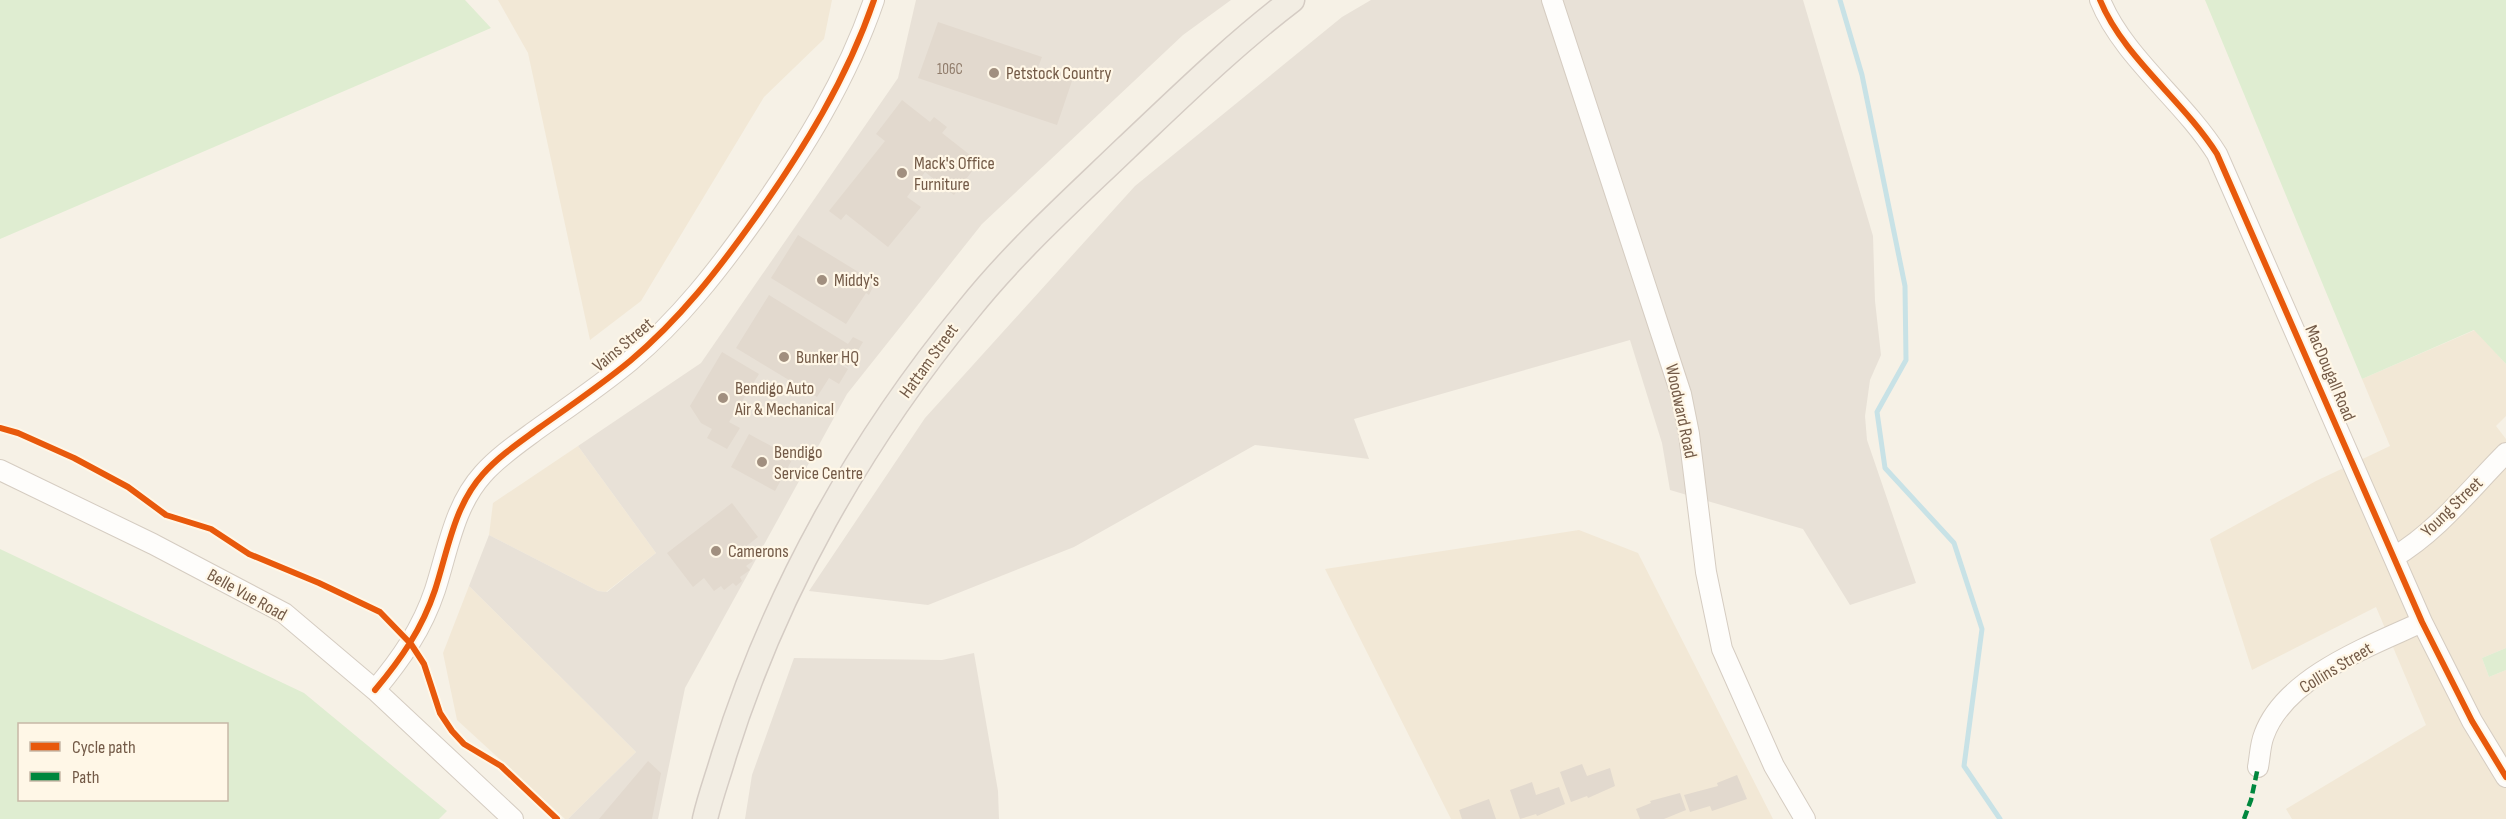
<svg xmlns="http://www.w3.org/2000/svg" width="2506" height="819" font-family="'Sofia Sans Condensed',sans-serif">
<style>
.residential{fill:#f2e8d6}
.industrial{fill:#e8e1d7}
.green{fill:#dfedd1;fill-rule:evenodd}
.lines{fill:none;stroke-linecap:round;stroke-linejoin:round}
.stream{stroke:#c8e2e6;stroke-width:5}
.building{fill:#e2d9ce}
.minor-casing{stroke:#d5ccc1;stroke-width:22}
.major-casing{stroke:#d5ccc4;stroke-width:27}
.minor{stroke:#fefdfb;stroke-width:20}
.major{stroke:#f2ede3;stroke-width:24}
.quiet{stroke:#00873e;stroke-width:4.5;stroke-dasharray:9 4.5;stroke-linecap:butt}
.cycleway-casing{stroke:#fff7e7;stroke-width:10}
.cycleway{stroke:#e8590c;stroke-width:6}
.poi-dot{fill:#a18f7f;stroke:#fff7e7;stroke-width:2}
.labels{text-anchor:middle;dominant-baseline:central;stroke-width:4.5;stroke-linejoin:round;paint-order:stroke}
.number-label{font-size:15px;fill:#907c6b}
.poi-label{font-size:18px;fill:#735a47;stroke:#fff7e7;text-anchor:start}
.street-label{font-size:18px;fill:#735a47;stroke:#fff7e7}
</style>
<rect width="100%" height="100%" fill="#f6f1e6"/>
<!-- residential -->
<path class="residential" d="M498,0H832L824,39L764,97L641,301L590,340L528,53Z
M2475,330L2506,364V416L2496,426L2506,439V648L2482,658L2489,677L2506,670V819H2292L2286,809L2426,725L2376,607L2252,670L2210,539L2316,481L2390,446L2362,379Z
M578,446L656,553L606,592L598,591L489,535L493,503Z
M1579,530L1638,553L1773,819H1451L1325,569Z
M469,586L636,752L568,819H565L457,720L443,653Z"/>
<!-- industrial -->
<path class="industrial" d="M916,0H1231L1183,35L982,224L847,394L685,688L658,819H568L636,752L469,586L489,535L598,591L607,592L656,553L578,446L701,363L898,78Z
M1371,0H1803L1873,236L1875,301L1881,355L1870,380L1865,416L1867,440L1916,583L1850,605L1803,529L1670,490L1662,443L1630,340L1354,419L1369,459L1255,445L1074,547L928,605L809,591L925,418L1135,186L1342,17Z
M974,653L998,791L999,819H745L752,775L794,658L942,660Z"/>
<!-- green -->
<path class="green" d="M0,0H465L491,28L0,239Z
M2205,0H2506V364L2474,330L2362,379Z
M0,549L304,693L447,811L439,819H0ZM20,724H226V800H20Z
M2506,648V670L2489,677L2482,658Z"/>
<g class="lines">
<!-- stream -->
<path class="stream" d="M1840,0L1862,75L1905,286L1906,360L1877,412L1885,468L1954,543L1982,629L1964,766L2000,819"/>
</g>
<!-- building -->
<path class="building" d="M938,22L1042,57L1037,70L1072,81L1057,125L918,78Z
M902,100L930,122L934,117L947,127L942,133L979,162L954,195L925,172L907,197L921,207L888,247L846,214L841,220L829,211L885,141L876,134Z
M798,235L873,281L871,284L874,285L869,295L866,293L846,324L771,278Z
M769,295L848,344L853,337L863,342L848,367L839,361L838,363L848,369L839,384L829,378L817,397L736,348Z
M722,352L759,374L729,422L740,428L727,449L707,438L712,429L701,423L690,406Z
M749,434L793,458L775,491L731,467Z
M732,503L758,537L744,548L753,561L746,566L750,570L740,577L742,581L736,586L733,583L724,590L721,586L714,591L704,578L693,587L667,553Z
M648,761L661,773L652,819H599Z
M1582,764L1587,776L1610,768L1615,786L1588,798L1587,796L1571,802L1560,772Z
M1737,775L1747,799L1712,811L1710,806L1690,812L1684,795L1718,786L1717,783Z
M1532,782L1536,795L1559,787L1565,804L1537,816L1536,814L1520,819L1510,790Z
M1680,793L1686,810L1664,819H1640L1636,809L1651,803L1650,801Z
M1489,799L1496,819H1462L1459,810Z"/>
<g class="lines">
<!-- minor casing -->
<g class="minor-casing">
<path id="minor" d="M1552,0L1681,394L1689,434L1706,572L1722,649L1774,766L1805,819
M2100,0C2123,57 2183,100 2217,154L2422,622L2472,721L2506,777
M0,470L153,544L284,613L375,690L513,819
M2394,557C2437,532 2471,488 2506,453
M375,690C401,659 422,629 435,590C448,550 454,506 483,474C499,456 520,442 539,428C570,406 601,385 630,361C680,319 718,270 755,218C803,150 847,79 874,0
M2258,767C2260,757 2260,745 2264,735C2285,677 2370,646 2422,622"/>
</g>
<!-- major casing -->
<g class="major-casing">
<path id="major" d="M705,819C710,797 718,776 724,755C775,592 860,441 968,310C1015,251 1072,200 1126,148C1180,97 1233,45 1292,0"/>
</g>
<!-- minor -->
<use href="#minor" class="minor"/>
<!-- major -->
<use href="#major" class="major"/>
<!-- quiet -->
<path class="quiet" d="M2244,819L2251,800L2258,767"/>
<!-- cycleway casing -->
<g class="cycleway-casing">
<path id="cycleway" d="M2100,0C2123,57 2183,100 2217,154L2422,622L2472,721L2506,777
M0,428L18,433L74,458L128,487L166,515L211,529L249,554L319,583L380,612L411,644L424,664L440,713L452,731L464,744L501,766L557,819
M375,690C401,659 422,629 435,590C448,550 454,506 483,474C499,456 520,442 539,428C570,406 601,385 630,361C680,319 718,270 755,218C803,150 847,79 874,0"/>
</g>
<!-- cycleway -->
<use href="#cycleway" class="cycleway"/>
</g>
<!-- markers -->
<g class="poi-dot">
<circle cx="994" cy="73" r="6"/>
<circle cx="902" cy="173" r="6"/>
<circle cx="822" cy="280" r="6"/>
<circle cx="784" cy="357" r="6"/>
<circle cx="723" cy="398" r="6"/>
<circle cx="762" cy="462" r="6"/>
<circle cx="716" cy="551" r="6"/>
</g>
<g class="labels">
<!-- number labels -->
<g class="number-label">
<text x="950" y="69">106C</text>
</g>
<!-- poi labels -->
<g class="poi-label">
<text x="1006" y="73">Petstock Country</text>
<text x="914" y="163">Mack's Office<tspan x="914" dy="21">Furniture</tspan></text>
<text x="834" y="280">Middy's</text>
<text x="796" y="357">Bunker HQ</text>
<text x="735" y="388">Bendigo Auto<tspan x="735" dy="21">Air &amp; Mechanical</tspan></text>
<text x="774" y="452">Bendigo<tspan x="774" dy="21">Service Centre</tspan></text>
<text x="728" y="551">Camerons</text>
</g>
<!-- street labels -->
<g class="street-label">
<text transform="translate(623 345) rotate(-40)">Vains Street</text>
<text transform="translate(929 361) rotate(-54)">Hattam Street</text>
<text transform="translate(2330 373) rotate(67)">MacDougall Road</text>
<text transform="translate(1681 411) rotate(78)">Woodward Road</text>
<text transform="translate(2452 507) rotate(-44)">Young Street</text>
<text transform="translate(247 595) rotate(29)">Belle Vue Road</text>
<text transform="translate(2336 668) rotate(-31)">Collins Street</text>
</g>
</g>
<!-- legend -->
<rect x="18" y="723" width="210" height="78" fill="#fff7e7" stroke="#c7b8a7" stroke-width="1.5"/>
<rect x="30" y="742" width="30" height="9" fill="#e8590c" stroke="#c7b8a7" stroke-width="1.5"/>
<text x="72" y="753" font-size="18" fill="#735a47">Cycle path</text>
<rect x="30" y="772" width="30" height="9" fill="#00873e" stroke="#c7b8a7" stroke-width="1.5"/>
<text x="72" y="783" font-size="18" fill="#735a47">Path</text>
</svg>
